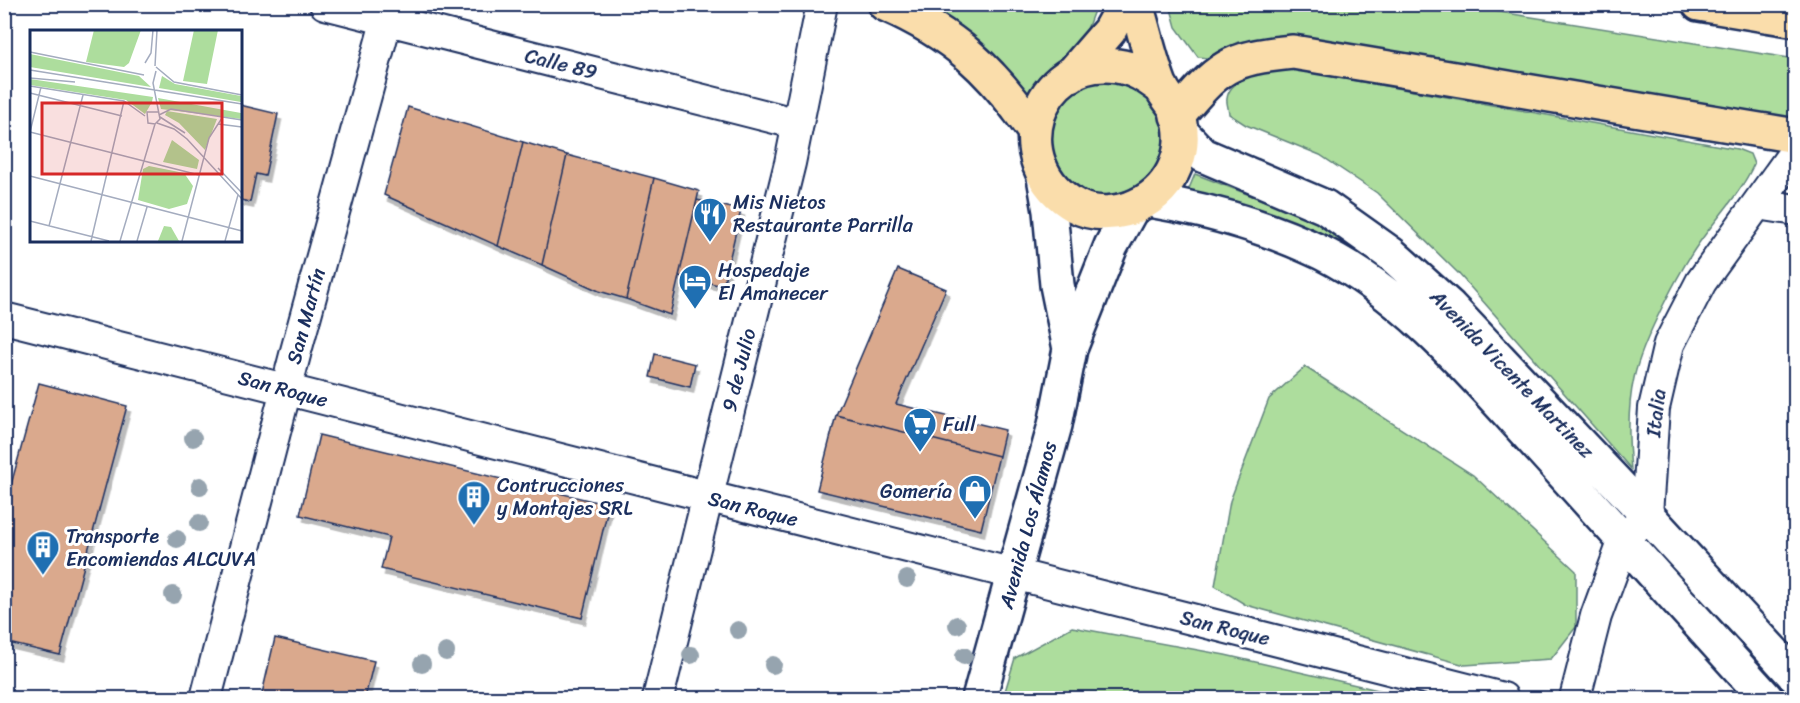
<svg xmlns="http://www.w3.org/2000/svg" width="1800" height="703" font-family="Sriracha,sans-serif">
<style>
.green{fill:#addd9d;stroke:#64867e;stroke-width:1.5}
.building{fill:#daa98d;stroke:#1b2f5e;stroke-width:1.5;filter:url(#shadow)}
.lines{fill:none;stroke-linecap:round;stroke-linejoin:round}
.street-casing{stroke:#1b2f5e;stroke-width:34}
.secondary-casing{stroke:#1b2f5e;stroke-width:38}
.primary-casing{stroke:#1b2f5e;stroke-width:38}
.highway-casing{stroke:#1b2f5e;stroke-width:38}
.street{stroke:#fff;stroke-width:30}
.secondary{stroke:#fff;stroke-width:33}
.primary{stroke:#faddab;stroke-width:33}
.highway{stroke:#faddab;stroke-width:33}
.tree{fill:#96a4af}
.labels{text-anchor:middle;dominant-baseline:central;stroke-width:6;stroke-linejoin:round;paint-order:stroke}
.street-label{font-size:20px;fill:#1b2f5e;stroke:#fff}
.poi-label{font-size:20px;fill:#1b2f5e;stroke:#fff;text-anchor:start}
.inset-road{fill:none;stroke:#a4acbf;stroke-width:1.5}
.view{fill:#d62828;fill-opacity:0.15;stroke:#d62828;stroke-width:3}
.inset-edge{fill:none;stroke:#1b2f5e;stroke-width:3}
</style>
<defs>
<filter id="shadow"><feDropShadow dx="3.5" dy="6" stdDeviation="0" flood-color="#0004"/></filter>
</defs>
<rect width="100%" height="100%" fill="#fff"/>
<filter id="ink" filterUnits="userSpaceOnUse"><feTurbulence type="fractalNoise" baseFrequency=".0167" numOctaves="2"/><feDisplacementMap in="SourceGraphic" scale="12" xChannelSelector="R" yChannelSelector="G"/><feConvolveMatrix kernelMatrix="1 2 1 2 8 2 1 2 1" color-interpolation-filters="sRGB"/></filter>
<g filter="url(#ink)">
<!-- green -->
<path class="green" d="M921,5H1096L1083,40L1028,102C999,64 965,25 921,5Z
M1170,5H1456L1795,59V124L1389,53L1274,37L1238,42L1207,58L1198,57L1176,27Z
M1285,68L1737,149L1750,154L1754,164C1741,193 1717,217 1699,243C1678,273 1642,342 1634,378C1627,408 1628,438 1631,469L1458,273L1377,193L1320,155L1246,125L1229,114C1229,109 1226,103 1227,99C1229,76 1268,72 1285,68Z
M1117,79C1128,85 1145,91 1152,100C1180,131 1162,185 1121,195C1055,209 1022,123 1077,86C1086,80 1106,81 1117,79Z
M1195,174L1315,220L1351,245L1417,298L1619,501L1611,508L1411,302L1266,213L1188,191Z
M1305,367L1473,475L1576,571V627L1551,659L1465,665L1246,605L1215,586L1230,501L1269,399Z
M1664,551L1795,696V698H1782L1656,558Z
M1072,627L1225,655L1413,698H1003L1015,658Z"/>
<!-- building -->
<path class="building" d="M240,105L278,114L265,176L256,174L250,202L240,200Z
M408,107L523,142L498,246L384,195Z
M523,142L567,155L542,265L498,246Z
M567,155L654,178L626,299L599,291L542,265Z
M654,178L699,191L670,315L626,299Z
M697,200L741,210L723,286L679,276Z
M898,269L946,289L896,404L1005,430L999,456L836,415Z
M655,354L695,364L690,387L650,377Z
M39,383L127,406L60,655L4,642V510Z
M836,415L999,456L981,530L817,490Z
M319,435L609,505L582,618L381,569L389,537L300,515Z
M275,638L374,661L365,698H261Z"/>
<g class="lines">
<!-- street casing -->
<g class="street-casing">
<path id="street" d="M325,4L798,124
M1758,204L1796,210
M4,318L1503,698
M206,698L296,351L391,4
M658,698L790,163L822,4
M1575,698L1596,616L1624,540L1647,515L1654,408L1669,344L1701,282L1796,150"/>
</g>
<!-- secondary casing -->
<g class="secondary-casing">
<path id="secondary" d="M1182,133L1203,155L1325,207L1391,254L1450,307L1647,515L1796,677
M1044,177L1050,211L1057,285L1070,349
M1149,200C1209,210 1268,227 1322,253C1408,296 1477,379 1541,449C1616,532 1691,615 1766,698
M979,698L1055,425L1070,349L1111,246L1132,208"/>
</g>
<!-- primary casing -->
<g class="primary-casing">
<path id="primary" d="M885,4C954,34 992,70 1034,131
M1136,4C1144,30 1151,63 1161,87C1165,95 1172,102 1176,110C1190,147 1174,188 1138,205C1120,214 1094,216 1076,206C1001,164 1036,54 1117,66C1135,68 1148,78 1162,88
M1071,75L1109,31L1124,4"/>
</g>
<!-- highway casing -->
<g class="highway-casing">
<path id="highway" d="M1699,4L1796,20
M1177,116C1219,67 1227,58 1293,52L1796,136"/>
</g>
<!-- street -->
<use href="#street" class="street"/>
<!-- secondary -->
<use href="#secondary" class="secondary"/>
<!-- primary -->
<use href="#primary" class="primary"/>
<!-- highway -->
<use href="#highway" class="highway"/>
</g>
<!-- trees -->
<g class="tree">
<circle cx="193" cy="438" r="9"/>
<circle cx="200" cy="486" r="9"/>
<circle cx="199" cy="523" r="9"/>
<circle cx="177" cy="539" r="9"/>
<circle cx="907" cy="579" r="9"/>
<circle cx="173" cy="595" r="9"/>
<circle cx="957" cy="625" r="9"/>
<circle cx="738" cy="630" r="9"/>
<circle cx="446" cy="652" r="9"/>
<circle cx="691" cy="655" r="9"/>
<circle cx="964" cy="656" r="9"/>
<circle cx="422" cy="664" r="9"/>
<circle cx="773" cy="665" r="9"/>
</g>
</g>
<!-- icons -->
<defs>
<g id="restaurant-pin" transform="scale(1.725)"><path d="M0 17L-7.5 6A9.5 9.5 0 1 1 7.5 6Z" fill="#1f6fb2" stroke="#fff"/><path d="M-5-6h1v4h1v-4h1v4h1v-4h1v5L-1.5 .5V6h-2V.5L-5-1ZM5-6V6H3V1.5H1.5Q1.5-4 5-6Z" fill="#fff"/></g>
<g id="hotel-pin" transform="scale(1.725)"><path d="M0 17L-7.5 6A9.5 9.5 0 1 1 7.5 6Z" fill="#1f6fb2" stroke="#fff"/><path d="M-6-4.5h1.5V1H6V5H4.5V3h-9V5H-6ZM-4 0a1.8 1.8 0 1 1 3.6 0ZM.5 0V-2.5h3Q6-2.5 6 0Z" fill="#fff"/></g>
<g id="supermarket-pin" transform="scale(1.725)"><path d="M0 17L-7.5 6A9.5 9.5 0 1 1 7.5 6Z" fill="#1f6fb2" stroke="#fff"/><path d="M-6-5.5h2.5l.6 2H6L4.5 2H-2.5L-4.4-4H-6ZM-1.5 3.2a1.3 1.3 0 1 0 .1 0ZM3 3.2a1.3 1.3 0 1 0 .1 0Z" fill="#fff"/></g>
<g id="shop-pin" transform="scale(1.725)"><path d="M0 17L-7.5 6A9.5 9.5 0 1 1 7.5 6Z" fill="#1f6fb2" stroke="#fff"/><path d="M-5-2.5h2.3a2.7 3.5 0 0 1 5.4 0H5L5.5 6h-11ZM-1.5-2.5h3a1.5 2.3 0 0 0-3 0Z" fill="#fff"/></g>
<g id="building-pin" transform="scale(1.725)"><path d="M0 17L-7.5 6A9.5 9.5 0 1 1 7.5 6Z" fill="#1f6fb2" stroke="#fff"/><path d="M-4-6H4V6H1V3H-1V6H-4ZM-2.5-4.3h1.7v1.8h-1.7ZM.8-4.3h1.7v1.8H.8ZM-2.5-1h1.7V.8h-1.7ZM.8-1h1.7V.8H.8Z" fill="#fff"/></g>
</defs>
<g fill-rule="evenodd">
<use href="#restaurant-pin" x="710" y="214"/>
<use href="#hotel-pin" x="695" y="281"/>
<use href="#supermarket-pin" x="920" y="424"/>
<use href="#shop-pin" x="975" y="491"/>
<use href="#building-pin" x="474" y="497"/>
<use href="#building-pin" x="43" y="547"/>
</g>
<g class="labels">
<!-- street labels -->
<g class="street-label">
<text transform="translate(561 64) rotate(14)">Calle 89</text>
<text transform="translate(306 316) rotate(-75)">San Martín</text>
<text transform="translate(739 370) rotate(-76)">9 de Julio</text>
<text transform="translate(1512 374) rotate(46)">Avenida Vicente Martinez</text>
<text transform="translate(283 389) rotate(15)">San Roque</text>
<text transform="translate(1656 413) rotate(-83)">Italia</text>
<text transform="translate(753 509) rotate(14)">San Roque</text>
<text transform="translate(1028 525) rotate(-75)">Avenida Los Álamos</text>
<text transform="translate(1225 628) rotate(14)">San Roque</text>
</g>
<!-- poi labels -->
<g class="poi-label">
<text x="733" y="202">Mis Nietos<tspan x="733" dy="23">Restaurante Parrilla</tspan></text>
<text x="718" y="270">Hospedaje<tspan x="718" dy="23">El Amanecer</tspan></text>
<text x="943" y="424">Full</text>
<text x="497" y="485">Contrucciones<tspan x="497" dy="23">y Montajes SRL</tspan></text>
<text x="952" y="491" text-anchor="end">Gomería</text>
<text x="66" y="536">Transporte<tspan x="66" dy="23">Encomiendas ALCUVA</tspan></text>
</g>
</g>
<!-- overview -->
<g transform="translate(30 30)">
<rect width="212" height="212" fill="#fff"/>
<path d="M64,0H111L99,33L94,37L56,32ZM164,0H188L177,54L153,51ZM0,24L109,46L121,57L0,37ZM132,46L145,54L211,66V72L129,58ZM0,49L123,67L122,72L115,84L96,70L0,55ZM128,68L211,83V89L131,79ZM137,81L187,89L175,120L149,93L135,85ZM142,110L169,130L167,139L133,132ZM119,136L154,143L163,156L157,174L139,179L108,170L113,139ZM134,196L141,197L149,211H128Z" fill="#addd9d"/>
<path class="inset-road" d="M0,22L114,45M115,33L121,23L123,0M125,36L127,0M126,37L144,52L212,65M0,40L212,74M126,41L123,53L130,89L125,94L118,93L117,82H128M0,48L45,52M0,56L94,71L115,86M0,63L92,86M129,85L141,79L212,90M130,87L155,103M127,93L144,99L157,109L212,169M188,94L212,97M0,102L169,145M0,102L11,57M188,138L212,163M0,146L212,201M0,191L79,211M19,196L53,65M61,211L94,71M90,211L125,94M107,211L117,177M152,211L179,108L192,88M195,211L208,165"/>
<path class="view" d="M12,73H192V144H12Z"/>
<rect width="212" height="212" class="inset-edge"/>
</g>
<!-- margin -->
<rect width="1800" height="703" fill="none" stroke="#fff" stroke-width="24"/>
<rect x="12" y="12" width="1776" height="679" fill="none" stroke="#1b2f5e" stroke-width="2" filter="url(#ink)"/>
</svg>
